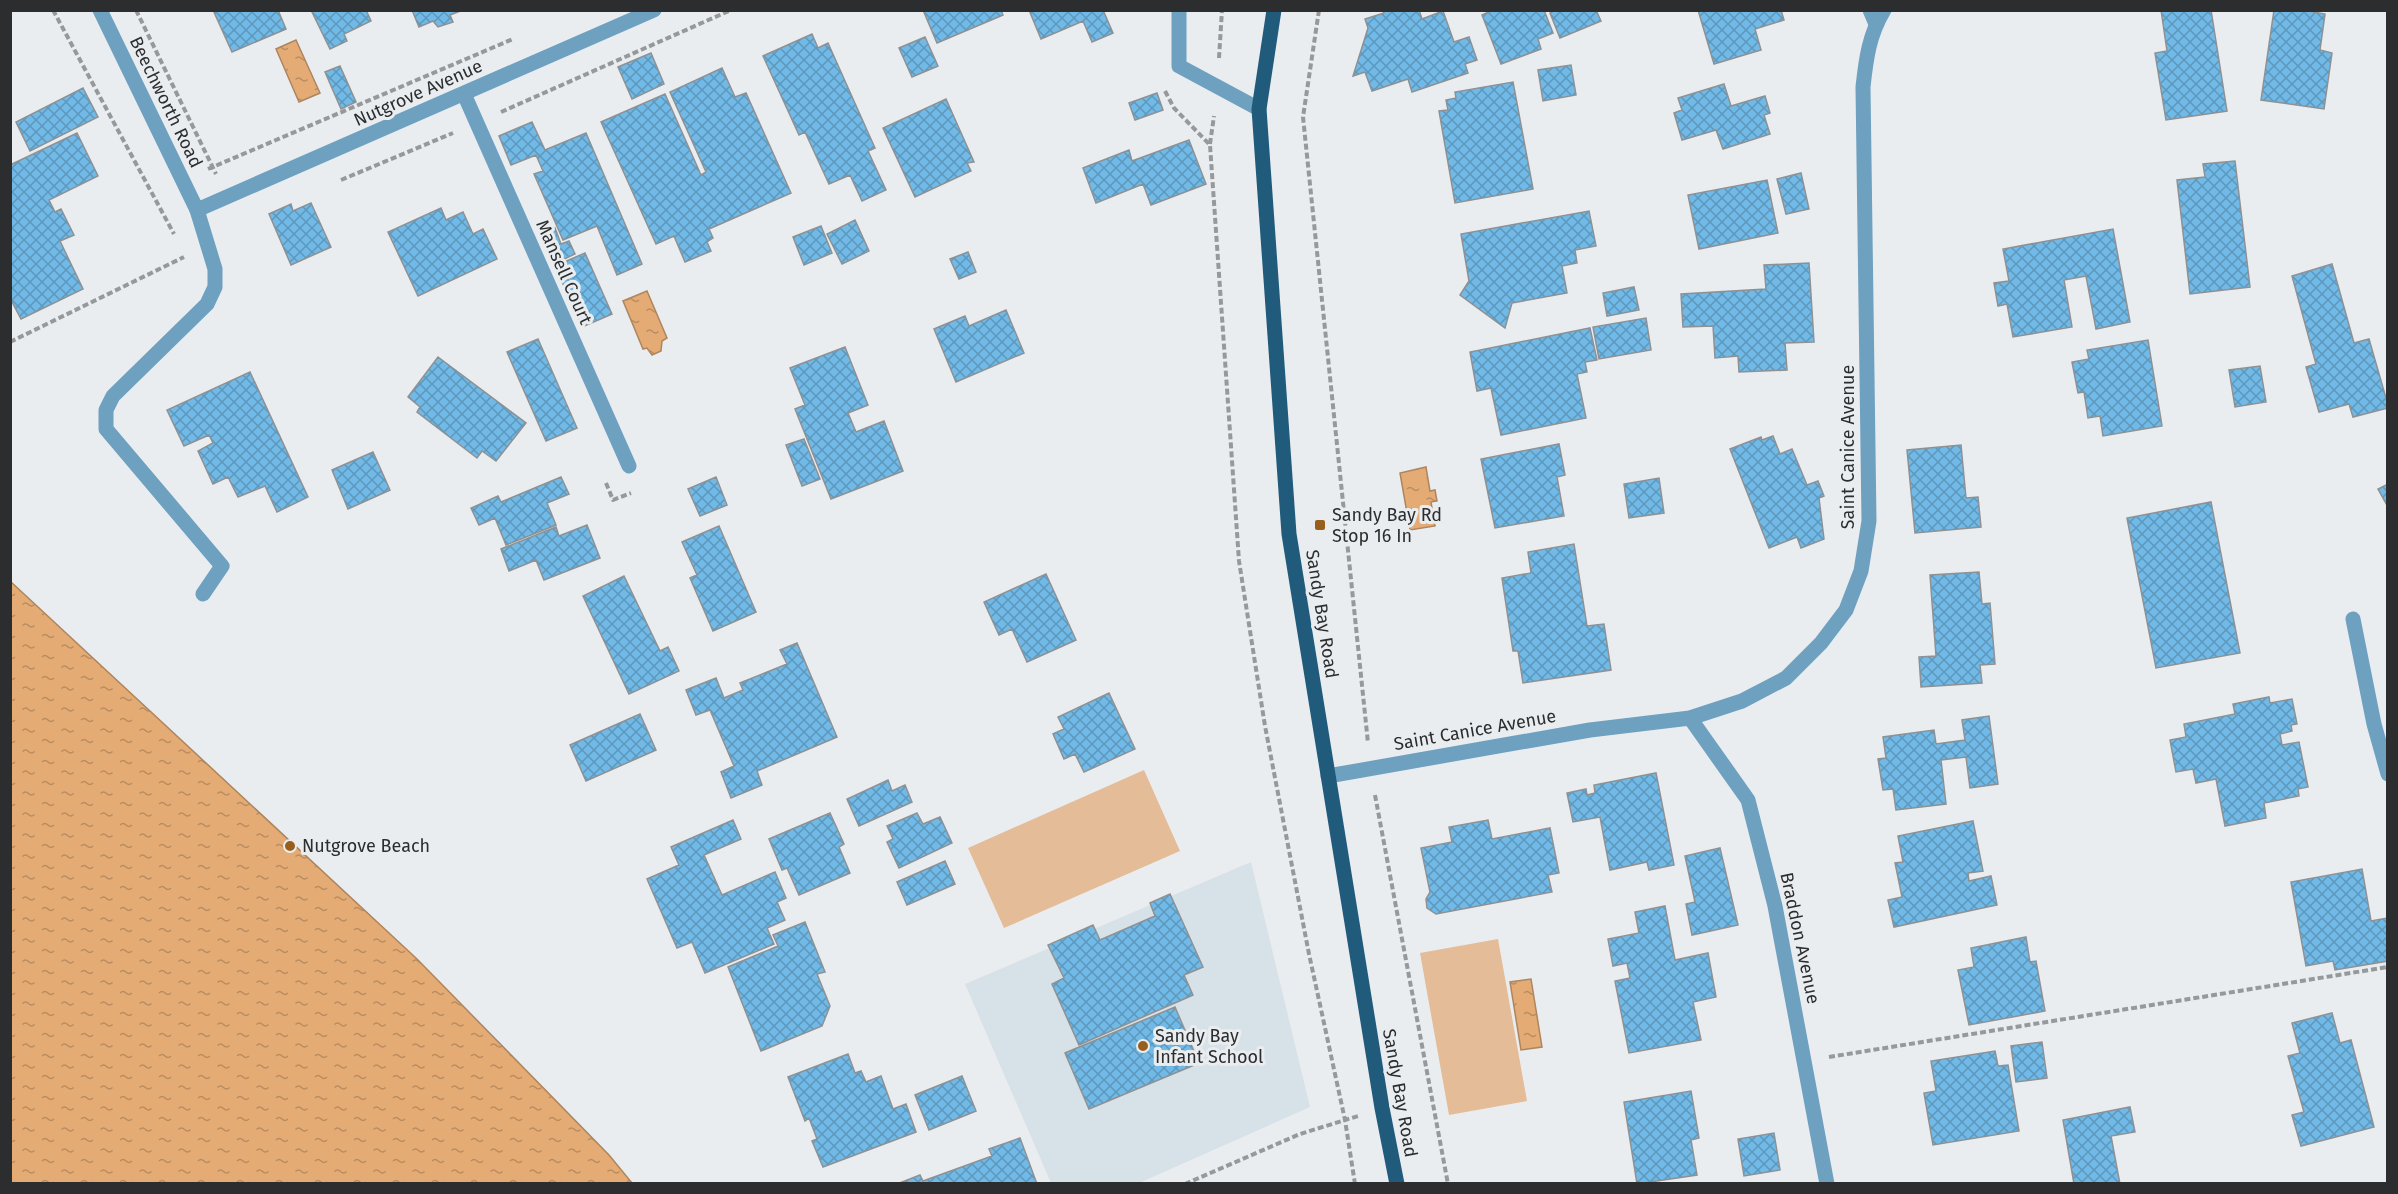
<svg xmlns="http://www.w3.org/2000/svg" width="2398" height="1194" font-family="'Fira Sans',sans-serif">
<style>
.built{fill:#d7e1e8}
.pitch{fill:#e4bc97}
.water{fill:url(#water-ripples);stroke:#ad855f;stroke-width:1.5}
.building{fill:url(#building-cross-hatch);stroke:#8e9193;stroke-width:1.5}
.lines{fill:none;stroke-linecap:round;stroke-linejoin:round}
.path{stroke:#96999b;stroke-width:4;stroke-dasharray:6 3;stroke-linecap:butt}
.lane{stroke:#6ea0c0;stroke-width:15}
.street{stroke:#6ea0c0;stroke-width:15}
.primary{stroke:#205b7c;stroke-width:15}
.poi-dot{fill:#985f1c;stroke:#eaedf0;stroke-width:2}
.labels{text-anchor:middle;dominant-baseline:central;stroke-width:6;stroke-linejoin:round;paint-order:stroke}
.street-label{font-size:18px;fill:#2c2d2e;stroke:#eaedf0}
.poi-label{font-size:18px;fill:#2c2d2e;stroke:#eaedf0;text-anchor:start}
</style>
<defs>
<pattern id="water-ripples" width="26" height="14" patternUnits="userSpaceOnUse" patternTransform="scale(1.5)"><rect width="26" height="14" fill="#e4ab74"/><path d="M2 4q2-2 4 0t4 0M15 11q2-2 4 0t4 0" fill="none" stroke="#b98c60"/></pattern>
<pattern id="building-cross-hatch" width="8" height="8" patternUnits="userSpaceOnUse" patternTransform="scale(1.5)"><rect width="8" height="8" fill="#71bae7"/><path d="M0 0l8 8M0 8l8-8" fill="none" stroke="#5d98bc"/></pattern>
</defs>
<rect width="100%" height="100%" fill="#eaedf0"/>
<!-- built -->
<path class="built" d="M1251,862L1310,1107L1139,1183H1051L965,984Z"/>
<!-- pitch -->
<path class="pitch" d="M1144,770L1180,851L1004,928L968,848Z
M1498,939L1527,1101L1449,1115L1420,953Z"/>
<!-- water -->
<path class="water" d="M296,40L320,93L299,102L276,49Z
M647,291L667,338L662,341L661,351L652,355L647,348L643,349L623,301Z
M1426,467L1430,491L1435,490L1437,501L1431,502L1435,526L1410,530L1400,473Z
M10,581L417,959L609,1155L632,1183H11Z
M1531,979L1542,1047L1521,1050L1510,982Z"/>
<!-- building -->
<path class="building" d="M213,10H278L286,29L232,52Z
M311,10H366L371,21L344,34L347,41L330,49Z
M412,10H463L450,15L453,22L438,27L433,21L419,27Z
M923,10H1001L1003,15L937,43Z
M1029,10H1103L1113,33L1092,42L1083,21L1041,39Z
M1383,10H1419L1422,19L1443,11L1454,42L1469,37L1477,60L1465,64L1468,73L1412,92L1408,79L1372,91L1365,72L1353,76L1368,28L1365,19L1384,13Z
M1493,10H1544L1553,33L1538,39L1541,49L1501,64L1482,15Z
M1555,10H1596L1601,21L1560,38L1550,13Z
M1698,10H1781L1784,20L1755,29L1761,50L1714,64Z
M2161,10H2211L2227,111L2166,120L2155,53L2167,51Z
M2274,10H2303L2325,14L2320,50L2332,53L2324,109L2261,100Z
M812,34L818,48L828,43L875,148L868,151L886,190L862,201L850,175L829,184L805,132L799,135L763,56Z
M925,37L938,66L912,77L899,48Z
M651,53L664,84L632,99L618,67Z
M1571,65L1576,95L1543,101L1538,70Z
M340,66L356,102L341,109L325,72Z
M722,68L735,97L746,93L791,193L709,229L713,238L707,242L711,251L685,262L674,236L656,244L601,122L665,94L701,175L706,172L670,92Z
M1513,82L1533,189L1455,203L1439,111L1448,110L1446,100L1456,98L1455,92Z
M1724,84L1731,106L1765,96L1770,113L1764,115L1770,134L1723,149L1716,130L1682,140L1674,113L1682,110L1678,98Z
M83,88L98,117L30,151L16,122Z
M1157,93L1163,110L1135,120L1129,103Z
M946,99L974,162L967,163L971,171L915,197L883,128Z
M532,122L545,150L586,133L642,264L617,275L597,226L563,240L534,174L543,171L536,155L511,165L499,136Z
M77,133L98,176L49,200L55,212L61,209L74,235L60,241L83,289L21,319L10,298V165Z
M1189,140L1206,184L1151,205L1143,184L1096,203L1083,168L1129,150L1132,161Z
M2235,161L2250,287L2190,294L2177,180L2205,177L2203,164Z
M1801,173L1809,209L1786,214L1777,179Z
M1767,180L1778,233L1699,249L1688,195Z
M311,203L331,247L291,265L269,214L291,204L293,211Z
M441,208L446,220L463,212L473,234L483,229L497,259L418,296L388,232Z
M1589,211L1596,246L1575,250L1577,263L1562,266L1567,293L1512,303L1505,328L1460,295L1469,281L1461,234Z
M855,220L869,251L842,264L827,234Z
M821,226L832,253L804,265L793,237Z
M555,228L561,244L569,241L575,254L558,262L545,232Z
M2113,229L2130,322L2096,329L2086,276L2064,280L2072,327L2013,337L2007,304L1998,306L1994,283L2009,281L2003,249Z
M968,252L976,272L959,279L950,259Z
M585,253L612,314L582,327L555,266Z
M1809,263L1814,342L1785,343L1787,370L1739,372L1738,356L1715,358L1713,326L1683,327L1681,294L1766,289L1764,265Z
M2332,264L2354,343L2369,339L2388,405V408L2353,417L2349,404L2319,412L2306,367L2316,364L2292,276Z
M1634,287L1639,310L1607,316L1603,293Z
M1006,310L1024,353L956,382L934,329L965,316L969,326Z
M1646,318L1651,350L1599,359L1593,327Z
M1590,328L1597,360L1585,362L1587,372L1577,374L1586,418L1501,435L1491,388L1477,391L1470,352Z
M538,339L577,428L546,441L507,352Z
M2148,340L2162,426L2103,436L2100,416L2088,418L2084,392L2078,393L2072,362L2089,359L2087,350Z
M845,347L868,405L848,413L856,432L884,421L903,471L831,499L795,409L805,405L790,368Z
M438,357L526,423L496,461L482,451L477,458L417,412L420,407L408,397Z
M2260,366L2266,402L2235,407L2229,370Z
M250,372L308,497L277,512L265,486L238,497L228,477L213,484L198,451L213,443L209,435L184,446L167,410Z
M1773,436L1780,454L1792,449L1807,485L1818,481L1824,496L1819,498L1824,539L1801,548L1797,537L1769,548L1730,449L1761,437L1762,440Z
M804,439L820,479L802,486L786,445Z
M1559,444L1565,475L1557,477L1564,516L1495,528L1481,459Z
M1961,445L1966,498L1978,497L1981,527L1915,533L1907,450Z
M373,452L390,490L348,509L332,470Z
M561,477L569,494L547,503L556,525L506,545L495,518L479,525L471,508L498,496L501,502Z
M716,477L727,505L700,516L688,489Z
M1659,478L1664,513L1629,518L1624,484Z
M2388,484V507L2378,489Z
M2211,502L2240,653L2156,668L2127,518Z
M587,525L600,558L544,580L536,560L509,571L501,549L556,527L559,536Z
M719,526L756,612L713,631L690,578L697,575L682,542Z
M1574,544L1587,626L1604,624L1611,670L1523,683L1518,651H1513L1502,578L1531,573L1528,552Z
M1979,572L1982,604L1990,603L1995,664L1980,665L1982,683L1921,687L1919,657L1936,656L1930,575Z
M1046,574L1076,640L1027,662L1012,629L999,635L984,602Z
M624,576L660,651L668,647L679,671L629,694L583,596Z
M797,643L837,737L757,771L762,785L731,798L721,772L734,766L710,710L696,715L686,690L716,678L724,698L743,690L740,683L787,664L780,650Z
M1109,693L1135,749L1084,772L1075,754L1064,759L1053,734L1064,729L1058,717Z
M2269,697L2270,703L2292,699L2297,724L2291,725L2292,731L2280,734L2282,745L2299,742L2308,787L2298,789L2299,796L2264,803L2266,818L2225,826L2216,779L2196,783L2193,769L2176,772L2170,740L2186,737L2184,724L2235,714L2233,704Z
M640,714L656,750L586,781L570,745Z
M1989,716L1998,784L1970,788L1966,757L1941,760L1946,804L1896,810L1893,789L1883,790L1878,759L1886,758L1883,737L1934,730L1936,744L1965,740L1962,720Z
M1656,773L1674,865L1649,870L1647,862L1610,870L1600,817L1573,822L1567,793L1586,789L1587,795L1595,793L1594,785Z
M888,780L892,791L905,785L912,802L859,826L847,799Z
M830,813L844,844L839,847L850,873L799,895L787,868L782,870L769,839Z
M917,813L923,824L940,817L952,843L899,868L887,842L893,839L887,826Z
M733,820L741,839L704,855L722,895L775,872L786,898L777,902L785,920L767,928L774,944L705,973L692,942L677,948L647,879L679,865L671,847Z
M1488,820L1492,839L1550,828L1559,873L1548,875L1552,892L1436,914L1427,908L1426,899L1430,892L1421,848L1452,842L1449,827Z
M1973,821L1983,871L1968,873L1969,881L1991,876L1997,905L1894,927L1888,900L1902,897L1895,863L1903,862L1898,836Z
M1720,848L1738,925L1692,935L1686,904L1695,902L1685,856Z
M945,861L955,884L907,905L897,882Z
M2362,869L2371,921L2388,918V961L2335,970L2333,961L2306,966L2291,882Z
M1170,894L1203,967L1184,975L1193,995L1079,1045L1052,984L1064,978L1048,945L1093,925L1100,940L1155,916L1150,903Z
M1665,906L1675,960L1708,953L1716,997L1693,1002L1701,1040L1629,1053L1615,981L1630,978L1627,963L1613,966L1608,939L1639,933L1635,912Z
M805,922L825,972L817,974L830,1006L822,1026L761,1051L728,967L778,946L773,935Z
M2026,937L2030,962L2036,961L2045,1011L1969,1025L1958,970L1974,967L1971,948Z
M1175,1007L1199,1063L1089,1109L1065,1053Z
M2332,1013L2340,1043L2351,1040L2374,1127L2301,1146L2292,1115L2304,1112L2288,1056L2300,1053L2292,1023Z
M2042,1042L2047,1078L2016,1082L2011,1046Z
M1995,1051L1998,1066L2008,1065L2019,1131L1933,1145L1924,1093L1936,1091L1931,1061Z
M848,1054L855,1073L861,1071L866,1082L881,1076L893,1109L906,1104L916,1132L823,1167L812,1141L817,1139L809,1118L805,1121L788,1077Z
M962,1076L976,1111L929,1130L915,1095Z
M1691,1091L1699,1138L1691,1140L1697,1175L1637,1184L1624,1102Z
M2130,1107L2135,1132L2111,1136L2120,1184H2074L2063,1120Z
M1774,1133L1780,1170L1744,1176L1738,1139Z
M1020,1138L1037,1184H897L920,1175L923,1181L992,1156L989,1149Z"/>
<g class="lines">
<!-- path -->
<path class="path" d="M53,10L174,234
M136,10L216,174
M1319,10L1303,117L1368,743
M1219,58L1222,10
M1165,91L1174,108L1210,145L1239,561L1265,726L1309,954L1345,1120L1355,1184
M501,112L731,10
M1210,144L1214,116
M208,169L513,39
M341,180L453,133
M10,342L184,257
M606,483L613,500L631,493
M1375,795L1448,1184
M1829,1057L2388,967
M1185,1184L1300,1134L1358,1116"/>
<!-- lane -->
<path class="lane" d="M1870,10L1876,24
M197,210L215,269V287L207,304L113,396L106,410V429L222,566L203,594"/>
<!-- street -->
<path class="street" d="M100,10L197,210L654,10
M1179,10V66L1259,109
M464,94L629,466
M2353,619L2374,724L2388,774
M1690,718L1748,800L1775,906L1827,1184
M1328,776L1590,730L1690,718L1742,701L1786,678L1821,643L1846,610L1861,571L1869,521L1863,87C1866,59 1869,35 1884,10"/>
<!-- primary -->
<path class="primary" d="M1274,10L1259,109L1289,534L1382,1108L1397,1184"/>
</g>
<!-- markers -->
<g class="poi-dot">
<rect x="1314" y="519" width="12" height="12" rx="3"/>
<circle cx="290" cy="846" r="6"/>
<circle cx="1143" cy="1046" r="6"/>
</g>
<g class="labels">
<!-- street labels -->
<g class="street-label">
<text transform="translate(418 93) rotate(-24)">Nutgrove Avenue</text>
<text transform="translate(166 102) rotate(64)">Beechworth Road</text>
<text transform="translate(564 272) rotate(66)">Mansell Court</text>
<text transform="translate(1848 447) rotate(-90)">Saint Canice Avenue</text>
<text transform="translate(1322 614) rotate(81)">Sandy Bay Road</text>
<text transform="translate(1475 730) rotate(-10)">Saint Canice Avenue</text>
<text transform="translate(1800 938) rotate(78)">Braddon Avenue</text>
<text transform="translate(1400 1093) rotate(80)">Sandy Bay Road</text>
</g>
<!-- poi labels -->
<g class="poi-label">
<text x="1332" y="515">Sandy Bay Rd<tspan x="1332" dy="21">Stop 16 In</tspan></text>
<text x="302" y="846">Nutgrove Beach</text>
<text x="1155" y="1036">Sandy Bay<tspan x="1155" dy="21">Infant School</tspan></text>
</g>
</g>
<!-- border -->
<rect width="2398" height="1194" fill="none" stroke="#2c2d2e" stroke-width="24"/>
</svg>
